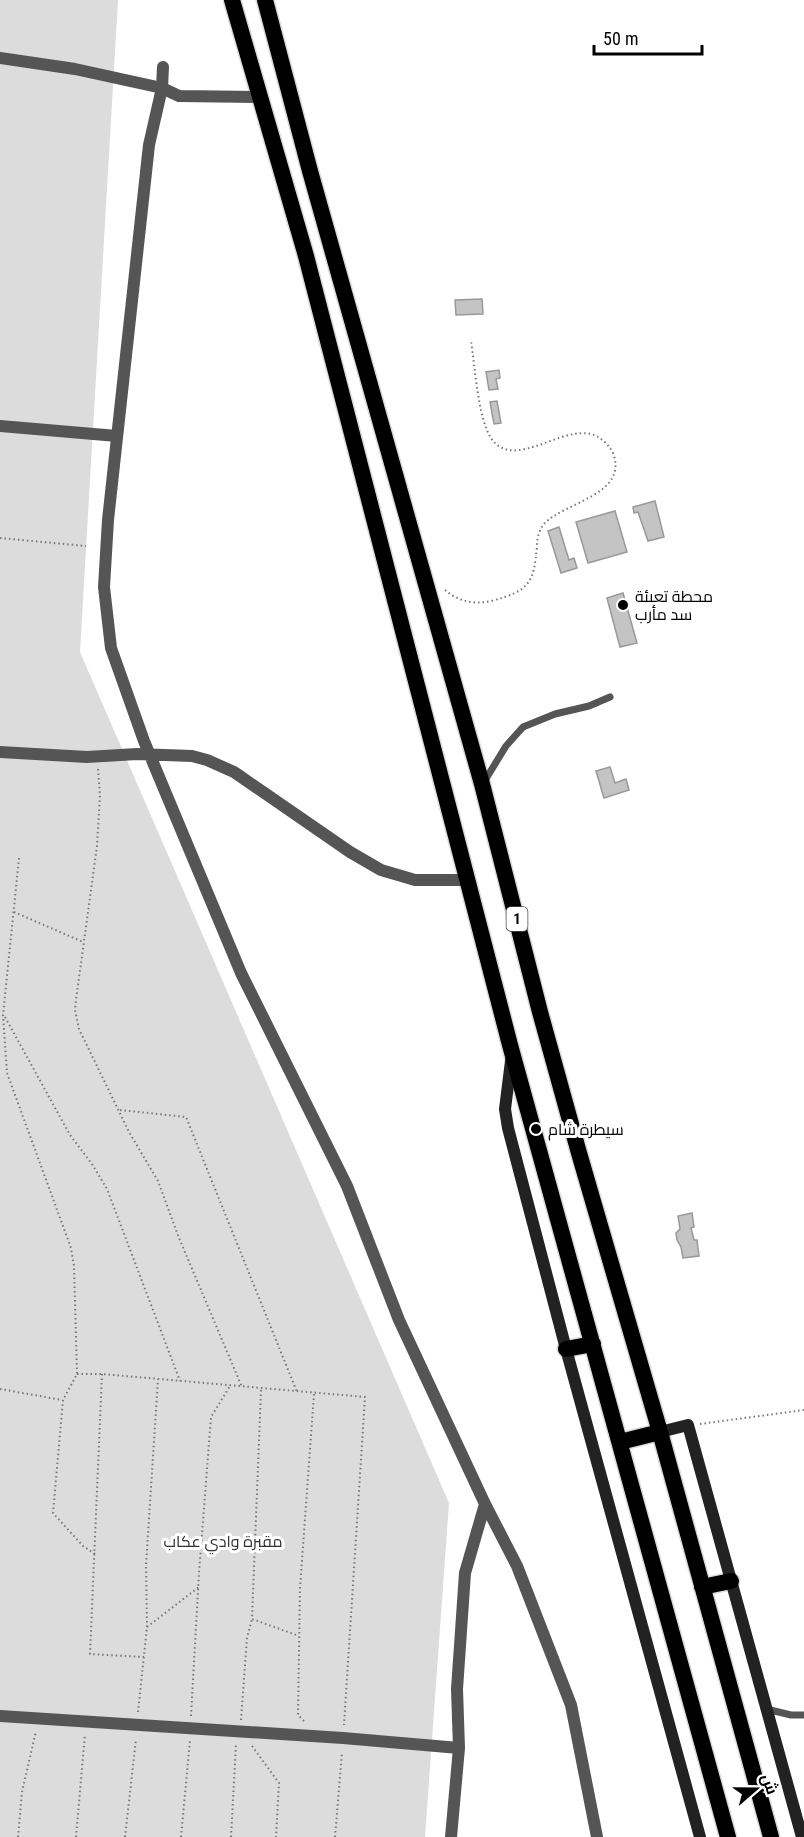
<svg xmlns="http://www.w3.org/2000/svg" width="804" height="1837" font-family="'Roboto Condensed',Cairo,sans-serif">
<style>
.green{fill:#dcdcdc}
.building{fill:#c4c4c4;stroke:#999;stroke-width:1.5}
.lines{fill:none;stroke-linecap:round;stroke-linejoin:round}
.trunk-casing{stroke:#dbdbdb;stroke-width:19}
.path{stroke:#777;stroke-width:2;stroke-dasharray:1.5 3;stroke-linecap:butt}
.service{stroke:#555;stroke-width:7}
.minor{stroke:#555;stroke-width:12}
.secondary{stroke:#222;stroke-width:12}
.trunk{stroke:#000;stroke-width:16}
.poi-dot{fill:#000;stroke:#fff;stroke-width:2}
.labels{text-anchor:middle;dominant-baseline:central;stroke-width:6;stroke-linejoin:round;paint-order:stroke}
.shield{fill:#fff;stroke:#4c4c4c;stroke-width:1.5}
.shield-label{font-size:15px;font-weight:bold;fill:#000}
.poi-label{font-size:16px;fill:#000;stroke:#fff;text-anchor:start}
.park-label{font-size:16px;fill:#333;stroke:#fff}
</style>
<rect width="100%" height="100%" fill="#fff"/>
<!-- green -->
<path class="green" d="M0,0H118L80,652L449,1503L425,1837H0Z"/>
<!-- building -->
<path class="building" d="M482,299L483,314L456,315L455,300Z
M499,370L500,378L496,379L498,389L489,390L486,372Z
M497,401L501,423L494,424L490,402Z
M655,501L664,537L648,541L638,512L634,513L633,507Z
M615,511L627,552L588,563L576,522Z
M559,527L569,560L574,558L577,568L561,573L548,531Z
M623,593L637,643L620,647L607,598Z
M610,767L615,783L626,779L629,790L604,798L596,771Z
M692,1213L694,1227L691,1228L694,1240H697L699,1256L683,1258L681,1247L677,1240L676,1233L680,1229L678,1216Z"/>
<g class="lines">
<!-- trunk casing -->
<g class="trunk-casing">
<path id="trunk" d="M232,0L306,256L510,1045L728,1837
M265,0L310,171L482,784L540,1012L579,1153L660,1432L771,1837
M566,1349L593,1344
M620,1442L660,1432
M702,1587L731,1581"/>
</g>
<!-- path -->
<path class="path" d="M0,538L86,546
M445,590C458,601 474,605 491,601C529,591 534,584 537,545C537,538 539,530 544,524C564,502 629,495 613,453C610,447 606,443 601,439C571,415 515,475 491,438C478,418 475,367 471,341
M98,769L100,795L97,846L76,1000L75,1010L79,1029L129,1132L158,1181L179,1238L242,1387
M19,858L3,1015L7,1073L71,1248L74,1266L77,1374L63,1400L53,1513L83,1546L95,1554
M14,912L83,942
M5,1017L70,1135L92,1164L107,1189L180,1381
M120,1110L186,1117L297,1392
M77,1374H102L365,1397L344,1725
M102,1374L90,1654L144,1657
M0,1389L62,1400
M261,1390L252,1619L299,1636
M700,1424L804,1410
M147,1627L146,1565L158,1379
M138,1712L147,1627L199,1587
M191,1716L199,1573L211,1417L230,1386
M241,1720L247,1638L252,1619
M304,1721L298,1715L300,1588L314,1394
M252,1746L279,1783L276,1837
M18,1837L22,1792L36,1731
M76,1837L85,1734
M125,1837L136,1739
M181,1837L190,1740
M231,1837L236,1744
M335,1837L342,1752"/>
<!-- service -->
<path class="service" d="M484,782L506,746L523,727L555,714L589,706L610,697
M766,1709L791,1715H804"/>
<!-- minor -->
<path class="minor" d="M0,58L75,69L162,88L179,96L260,97
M163,67L162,88L149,145L108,520L104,587L111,648L144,741L241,973L347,1186L399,1320L485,1504L517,1566L571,1705L597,1837
M0,426L117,436
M0,752L87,757L137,754L192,756L207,760L234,772L350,852L381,870L415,880H467
M0,1716L343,1738L459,1748L451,1837
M459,1748L457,1689L465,1573L485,1504"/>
<!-- secondary -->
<path class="secondary" d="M511,1061L505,1109L508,1128L566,1349L700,1837
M660,1432L688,1425L802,1837"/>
<!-- trunk -->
<use href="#trunk" class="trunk"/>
</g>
<!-- markers -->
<g class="poi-dot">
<circle cx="623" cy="605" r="6"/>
<circle cx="536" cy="1129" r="6"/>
</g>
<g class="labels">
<!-- shield labels -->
<rect class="shield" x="506.5" y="907" width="21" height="24" rx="4.5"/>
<g class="shield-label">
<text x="517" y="919">1</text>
</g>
<!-- poi labels -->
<g class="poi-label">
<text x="635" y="596">محطة تعبئة<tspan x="635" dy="18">سد مأرب</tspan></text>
<text x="548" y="1129">سيطرة شام</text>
</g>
<!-- park labels -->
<g class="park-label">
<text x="223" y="1541">مقبرة وادي عكاب</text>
</g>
</g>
<!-- north arrow -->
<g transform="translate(756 1789) rotate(70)" stroke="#ffffff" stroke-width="4.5" paint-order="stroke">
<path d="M0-4.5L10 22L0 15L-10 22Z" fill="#000000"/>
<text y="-9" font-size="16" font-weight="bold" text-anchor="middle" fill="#000000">ش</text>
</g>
<!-- scale -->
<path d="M594 45v9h108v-9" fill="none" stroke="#000000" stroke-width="3"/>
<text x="603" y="45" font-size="18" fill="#000000" stroke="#ffffff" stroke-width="4.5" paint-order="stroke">50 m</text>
</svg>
